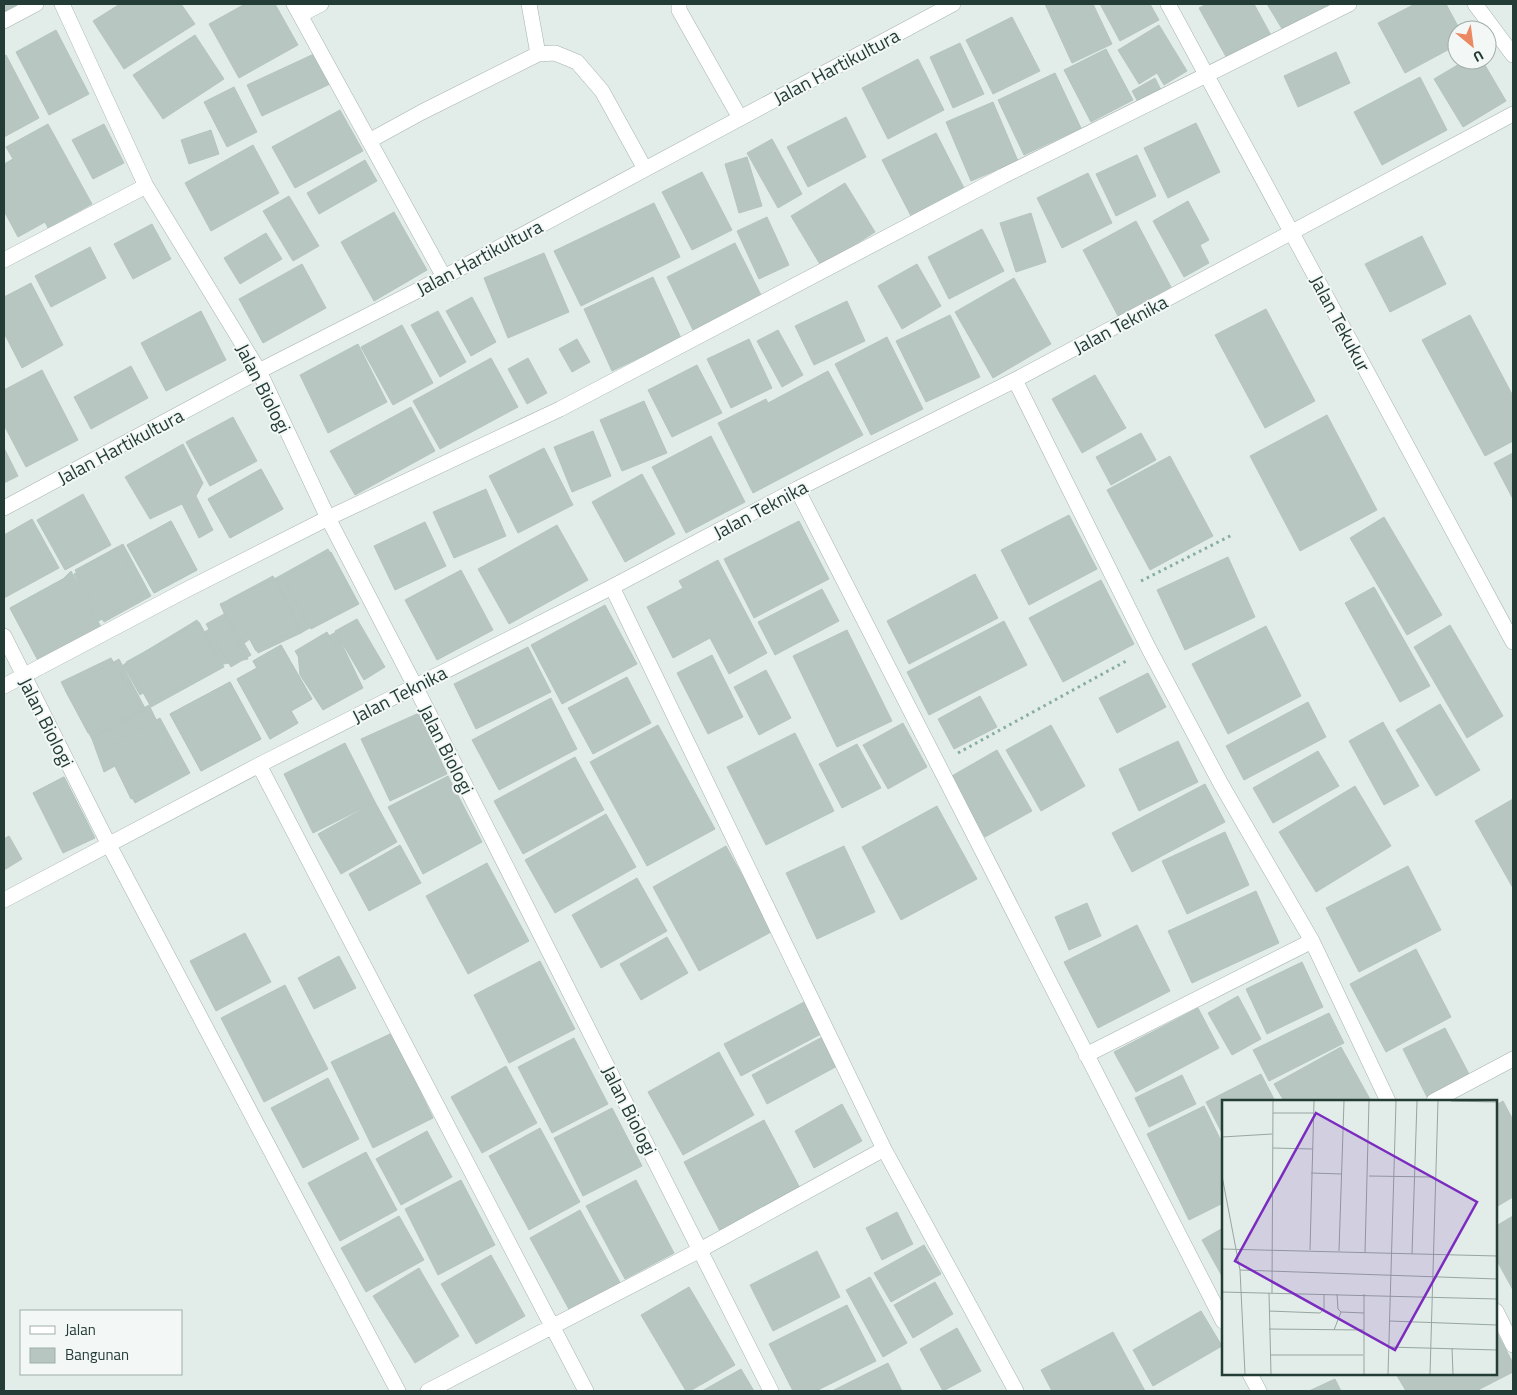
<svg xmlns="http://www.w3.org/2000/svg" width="1517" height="1395" font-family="'Titillium Web',sans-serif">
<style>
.building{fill:#b8c6c1;stroke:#b5c5bf}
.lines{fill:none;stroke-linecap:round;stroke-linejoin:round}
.street-casing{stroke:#a5b4af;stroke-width:16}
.path{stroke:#85ada2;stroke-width:3;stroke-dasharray:2.5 4;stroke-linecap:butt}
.street{stroke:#fff;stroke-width:15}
.labels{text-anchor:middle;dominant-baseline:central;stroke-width:4;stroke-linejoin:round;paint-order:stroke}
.street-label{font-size:19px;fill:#233c36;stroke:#f3f8f6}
.inset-road{fill:none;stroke:#96a6a1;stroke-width:1}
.view{fill:#7b2cbf;fill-opacity:0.15;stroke:#7b2cbf;stroke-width:2.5}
.inset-edge{fill:none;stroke:#233c36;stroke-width:2.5}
</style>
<rect width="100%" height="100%" fill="#e2ece8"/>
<!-- building -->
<path class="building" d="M4,4H20L4,12Z
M120,4H181L195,24L124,69L93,21Z
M245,4H275L298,45L239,78L209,24Z
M1045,4H1093L1112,44L1072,63Z
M1100,4H1150L1159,20L1120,41Z
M1207,4H1254L1272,37L1229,62L1199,8Z
M1267,4H1330L1284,32Z
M1415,4H1446L1460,30H1457V45L1405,73L1378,23Z
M1012,17L1040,71L993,94L966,40Z
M1159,25L1187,71L1164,85L1157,73L1139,84L1118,50Z
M56,30L89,94L49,115L16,52Z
M195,35L224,79L163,119L133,75Z
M960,43L984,94L953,108L930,57Z
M1106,49L1133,100L1091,122L1064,70Z
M1336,52L1350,83L1298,107L1284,76Z
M316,53L330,84L262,116L247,85Z
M6,55L39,118L4,137V56Z
M918,59L944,110L888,139L862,88Z
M1466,60H1482L1506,101L1463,127L1434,79Z
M1055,73L1081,128L1024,155L998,100Z
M1420,77L1447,130L1382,165L1354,112Z
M1155,78L1161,90L1138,102L1132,91Z
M234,87L257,132L227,147L204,102Z
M993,102L1018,161L971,181L946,122Z
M340,110L363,151L295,188L272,147Z
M846,117L866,157L808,187L787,147Z
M1196,123L1220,172L1168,198L1144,148Z
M48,124L92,204L48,228L45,222L18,237L4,211V164L13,159L6,147Z
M104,124L124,163L93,179L72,140Z
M211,130L219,154L189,164L181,140Z
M936,133L965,190L911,216L882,160Z
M772,139L802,194L778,208L747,153Z
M253,145L279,193L211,231L185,183Z
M1137,155L1156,196L1116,216L1096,174Z
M747,157L762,206L739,213L725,164Z
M365,160L377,181L319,214L307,193Z
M702,172L732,230L692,250L662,192Z
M1088,173L1112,223L1062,248L1037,198Z
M845,183L875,232L821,266L791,216Z
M289,196L319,246L293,261L263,211Z
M1188,201L1209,240L1200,245L1209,263L1184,277L1153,221Z
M654,203L680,257L581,306L554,251Z
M394,212L427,270L374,301L341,242Z
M1031,213L1046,262L1016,272L1000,223Z
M767,217L789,265L759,279L737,231Z
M1136,221L1171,287L1118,316L1083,250Z
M152,224L171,259L133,279L114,244Z
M982,229L1004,271L949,299L928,257Z
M266,233L282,259L240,284L224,258Z
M1422,236L1446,284L1390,312L1365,264Z
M735,243L761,295L693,330L667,277Z
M90,247L106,278L51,307L35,276Z
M544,253L569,312L508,338L484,278Z
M302,264L326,308L263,343L239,299Z
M917,264L941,306L902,329L878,286Z
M653,277L681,338L612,371L584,309Z
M1014,278L1051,344L993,378L955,312Z
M31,283L63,345L22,368L4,333V297Z
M472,297L496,342L471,356L446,311Z
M847,301L865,341L814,365L795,326Z
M1266,309L1315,401L1265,428L1215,335Z
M201,311L226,360L166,391L141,343Z
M438,311L466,362L440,377L411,325Z
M950,315L980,377L926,402L896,341Z
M1470,315L1513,396V441L1485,456L1422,340Z
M402,325L433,383L393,405L361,347Z
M778,330L803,375L782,387L757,341Z
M887,337L923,409L871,435L835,364Z
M577,339L590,362L572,372L559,349Z
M749,339L772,388L731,408L707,359Z
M358,344L387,402L328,433L300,375Z
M491,358L518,407L440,449L413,401Z
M528,358L547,393L527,404L508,369Z
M697,365L722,413L672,437L648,390Z
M131,366L148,398L91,429L74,397Z
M42,370L78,440L26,467L4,425V390Z
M828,371L863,435L753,493L718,423L766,399L768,403Z
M1095,375L1126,428L1082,453L1052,399Z
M644,401L667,453L622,471L600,420Z
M411,407L435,451L355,495L330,451Z
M1327,415L1377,510L1300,551L1250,456Z
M233,417L257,461L210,486L186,442Z
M593,431L611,476L572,492L554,447Z
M1141,433L1156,460L1111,485L1096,457Z
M711,436L745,502L686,533L652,467Z
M183,444L203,483L196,496L213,530L199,538L182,504L150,519L125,477Z
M4,448L18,476L4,483Z
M544,448L573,505L518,533L489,476Z
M1513,453V499L1494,463Z
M1170,456L1213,536L1150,570L1107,490Z
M261,469L283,509L230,538L208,499Z
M261,469L283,509L230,538L208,499Z
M642,474L675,534L625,562L592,502Z
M486,489L506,536L454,558L433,512Z
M83,494L111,545L65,570L37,520Z
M1069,515L1097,569L1029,605L1001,550Z
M1384,517L1442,615L1407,635L1350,538Z
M32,519L59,568L4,598V535Z
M171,521L197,570L154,593L127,545Z
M171,521L197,570L154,593L127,545Z
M799,521L829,579L754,618L724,559Z
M425,522L446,566L395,590L374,546Z
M557,525L588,580L509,624L478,569Z
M123,544L151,596L104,622L75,570Z
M117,547L143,595L97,622L74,574Z
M328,549L355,601L301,633L276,578Z
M331,552L359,604L311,629L283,577Z
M1228,557L1255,617L1185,650L1157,590Z
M718,560L767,653L729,674L710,638L673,658L647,607L683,588L679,581Z
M461,570L493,630L437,660L405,600Z
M71,571L101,627L40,664L10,608L63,579Z
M975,574L998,618L909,664L887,621Z
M273,576L300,627L256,651L228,600Z
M276,578L301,633L258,653L250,639L239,647L220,604Z
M63,579L81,612L73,616L85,639L40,664L10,608Z
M1101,580L1134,644L1063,682L1029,618Z
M1374,587L1430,686L1400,702L1345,603Z
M822,589L839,621L775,655L758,622Z
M605,605L637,664L562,704L531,645Z
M226,613L251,655L231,667L206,624Z
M226,618L248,659L219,665L203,633Z
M357,619L385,667L364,680L335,631Z
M197,620L219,665L159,698L153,686L140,695L123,665Z
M1004,621L1027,665L929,715L907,672Z
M199,622L224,667L151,707L126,662Z
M1450,625L1503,716L1467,738L1414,647Z
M1266,626L1301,696L1228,734L1192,664Z
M847,630L892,721L837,747L793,656Z
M327,632L359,687L328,706L295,651Z
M336,632L363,688L323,710L300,675L298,653Z
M281,645L312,699L291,711L298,723L270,739L237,679L257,668L253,661Z
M281,645L312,699L291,711L298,723L270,739L237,679L257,668L253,661Z
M528,647L551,692L476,729L454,684Z
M712,655L743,717L708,734L677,673Z
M111,658L142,710L88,733L61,682Z
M119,659L146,710L92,739L65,690Z
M766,670L791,718L759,735L734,687Z
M1148,673L1166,707L1117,733L1099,698Z
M627,677L651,723L593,754L568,708Z
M230,682L261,739L201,771L170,714Z
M230,682L261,739L201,771L170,714Z
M980,696L997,727L954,749L938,719Z
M551,698L577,749L499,790L472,740Z
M1308,702L1326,737L1244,780L1226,746Z
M1440,704L1480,770L1436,796L1396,730Z
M149,705L181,771L131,799L115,766L104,772L92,739Z
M419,713L447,774L390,801L361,739Z
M160,718L190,773L135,803L105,748Z
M1383,722L1419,786L1384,805L1349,741Z
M903,723L927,767L888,789L863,745Z
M658,725L715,829L647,866L590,762Z
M1051,725L1085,786L1041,811L1006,750Z
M795,733L834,811L766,845L727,767Z
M1178,741L1198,782L1139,811L1119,769Z
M345,743L375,802L313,833L284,774Z
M857,744L881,788L842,808L819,764Z
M997,750L1032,811L985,837L950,777Z
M1318,751L1339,786L1273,823L1253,788Z
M575,757L604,810L523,854L494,801Z
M448,776L482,842L423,874L388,807Z
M64,777L95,838L63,853L33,793Z
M64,777L90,828L63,843L33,793Z
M1205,784L1225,822L1132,872L1112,833Z
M1355,786L1391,846L1316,892L1279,832Z
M1513,799V888L1475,821Z
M375,802L397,842L341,874L318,834Z
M937,806L977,879L901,920L862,847Z
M606,814L636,867L555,913L525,860Z
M1225,832L1249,885L1187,914L1162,861Z
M9,836L22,859L4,870V839Z
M400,845L421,883L369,911L349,874Z
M726,846L773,931L699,971L653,887Z
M844,846L875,912L817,939L786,873Z
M487,863L529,941L468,974L426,896Z
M1408,866L1441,930L1359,972L1326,908Z
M637,878L667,931L601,968L572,915Z
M1256,891L1279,943L1192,983L1168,931Z
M1087,903L1101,936L1069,950L1055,917Z
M1137,925L1170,991L1098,1028L1064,962Z
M245,933L271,982L216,1011L190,961Z
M667,937L688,973L641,1000L620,964Z
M1416,949L1451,1017L1386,1052L1350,984Z
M339,956L356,988L314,1009L298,978Z
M540,961L575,1029L509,1063L474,995Z
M1302,962L1323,1007L1267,1034L1246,989Z
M285,985L328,1069L264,1102L221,1018Z
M1238,996L1261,1039L1232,1055L1208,1013Z
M806,1001L823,1033L741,1076L724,1044Z
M1198,1008L1219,1048L1136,1092L1114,1052Z
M1329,1013L1344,1043L1269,1081L1253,1050Z
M1445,1028L1470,1076L1427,1097L1403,1049Z
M392,1033L433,1118L373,1148L331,1062Z
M826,1035L841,1064L767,1104L752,1075Z
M574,1038L608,1104L552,1133L518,1067Z
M1341,1047L1371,1101H1284L1274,1084Z
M719,1052L754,1115L683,1155L648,1092Z
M506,1066L537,1123L482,1153L451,1097Z
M1261,1074L1275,1101H1223V1135L1206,1102Z
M1182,1075L1196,1104L1149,1127L1135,1098Z
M328,1078L359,1139L303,1168L271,1108Z
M1503,1101L1513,1120V1197L1496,1207V1105Z
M842,1104L862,1141L814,1168L795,1131Z
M1204,1106L1223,1145V1203L1189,1220L1147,1134Z
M612,1108L642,1166L583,1196L554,1138Z
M764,1120L801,1190L721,1233L684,1162Z
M540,1128L580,1202L529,1230L489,1156Z
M427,1131L452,1177L401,1205L376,1159Z
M366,1152L397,1210L340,1241L308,1183Z
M461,1180L495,1245L438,1275L405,1209Z
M636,1180L674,1253L625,1279L586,1206Z
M580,1210L622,1286L571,1313L530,1238Z
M897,1212L913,1244L882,1260L866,1228Z
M399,1216L424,1260L366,1292L341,1248Z
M1513,1216V1290L1496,1259V1226Z
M1223,1228V1278L1202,1240Z
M924,1245L941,1274L891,1302L874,1273Z
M817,1251L840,1297L773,1331L750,1285Z
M491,1255L525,1316L476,1344L441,1284Z
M419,1268L459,1336L415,1363L373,1296Z
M870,1277L907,1343L883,1357L846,1290Z
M935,1282L953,1314L913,1338L894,1305Z
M689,1287L735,1365L690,1391H686L641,1315Z
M847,1305L876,1361L816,1391H793L769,1344Z
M1201,1311L1222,1346L1153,1386L1133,1350Z
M957,1328L981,1371L943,1391L920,1349Z
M1496,1331L1513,1363V1372L1476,1391H1406L1396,1374H1496Z
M1113,1332L1145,1391H1052L1041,1370Z
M888,1363L902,1391H832Z
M741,1369L754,1391H702Z
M1335,1379L1341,1391H1309Z"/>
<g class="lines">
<!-- street casing -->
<g class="street-casing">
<path id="street" d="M62,4L146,186L259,371L328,518L415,686L771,1391
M294,4L444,277
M679,4V10L740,118
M1168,4L1513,642
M1475,4L1513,55
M300,15L321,4
M4,21L36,4
M538,54L555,53L577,62L602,91L645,169
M369,141L422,112L538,54L529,4
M4,260L146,186
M1015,380L1149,649L1221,784L1312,941L1388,1101
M797,489L1223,1321
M4,508L259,371L444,277L953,4
M612,587L884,1149L1016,1391
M4,636L109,845L398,1391
M4,686L182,592L328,518L560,409L1003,176L1349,4
M259,765L586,1391
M4,900L259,765L612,587L797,489L1015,380L1513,114
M1086,1055L1312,941
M1434,1101L1513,1059
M1496,1311L1513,1345
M1250,1374L1259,1391
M428,1391L700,1250L884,1149"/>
</g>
<!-- path -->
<path class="path" d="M1141,581L1232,535
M958,753L1128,660"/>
<!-- street -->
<use href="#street" class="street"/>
</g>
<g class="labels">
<!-- street labels -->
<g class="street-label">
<text transform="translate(836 66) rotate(-28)">Jalan Hartikultura</text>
<text transform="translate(479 257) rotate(-28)">Jalan Hartikultura</text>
<text transform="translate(1341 323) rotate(62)">Jalan Tekukur</text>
<text transform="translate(1120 324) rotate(-28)">Jalan Teknika</text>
<text transform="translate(264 388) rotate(63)">Jalan Biologi</text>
<text transform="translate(120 446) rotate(-28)">Jalan Hartikultura</text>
<text transform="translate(760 509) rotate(-28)">Jalan Teknika</text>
<text transform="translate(399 694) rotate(-27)">Jalan Teknika</text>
<text transform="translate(47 722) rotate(63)">Jalan Biologi</text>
<text transform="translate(447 749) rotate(63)">Jalan Biologi</text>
<text transform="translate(630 1110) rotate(63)">Jalan Biologi</text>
</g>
</g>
<!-- overview -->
<g transform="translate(1222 1100)">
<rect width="275" height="275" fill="#e2ece8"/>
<path class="inset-road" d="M229,1L275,2M51,13H92M0,37L50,34M51,48L91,49M89,73L120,74M0,76L18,170L23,274M147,76L212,77M0,149L275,156M88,150L92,1M117,151L122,1M143,152L147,1M190,154L195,1M18,170L275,179M0,192L275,199M47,193L49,274M50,193L51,1M115,194L116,209L119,212M47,211L98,213L102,209V194M168,221L275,225M47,229L142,230M112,230L119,212L142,213M166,247L275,250M230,248L231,274M48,255H141M142,274V194M166,274L174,1M208,274L216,1"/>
<path class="view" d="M94,13L255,102L173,250L13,161Z"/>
<rect width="275" height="275" class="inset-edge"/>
</g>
<!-- border -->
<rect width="1517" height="1395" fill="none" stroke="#233c36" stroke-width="10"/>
<!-- legend -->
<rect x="20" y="1310" width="162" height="65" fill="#f3f8f6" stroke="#a0ada9"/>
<rect x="30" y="1326" width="25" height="8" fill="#ffffff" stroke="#a0ada9"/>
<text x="65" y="1335" font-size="15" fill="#233c36">Jalan</text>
<rect x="30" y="1348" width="25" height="15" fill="#b8c6c1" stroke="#a0ada9"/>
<text x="65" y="1360" font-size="15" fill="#233c36">Bangunan</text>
<!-- north arrow -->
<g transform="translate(1472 45) rotate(151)"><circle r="24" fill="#f3f8f6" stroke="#a0ada9"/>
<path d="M0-4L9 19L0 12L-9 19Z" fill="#ea8962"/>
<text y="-8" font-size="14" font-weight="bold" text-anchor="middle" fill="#233c36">U</text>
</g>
</svg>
